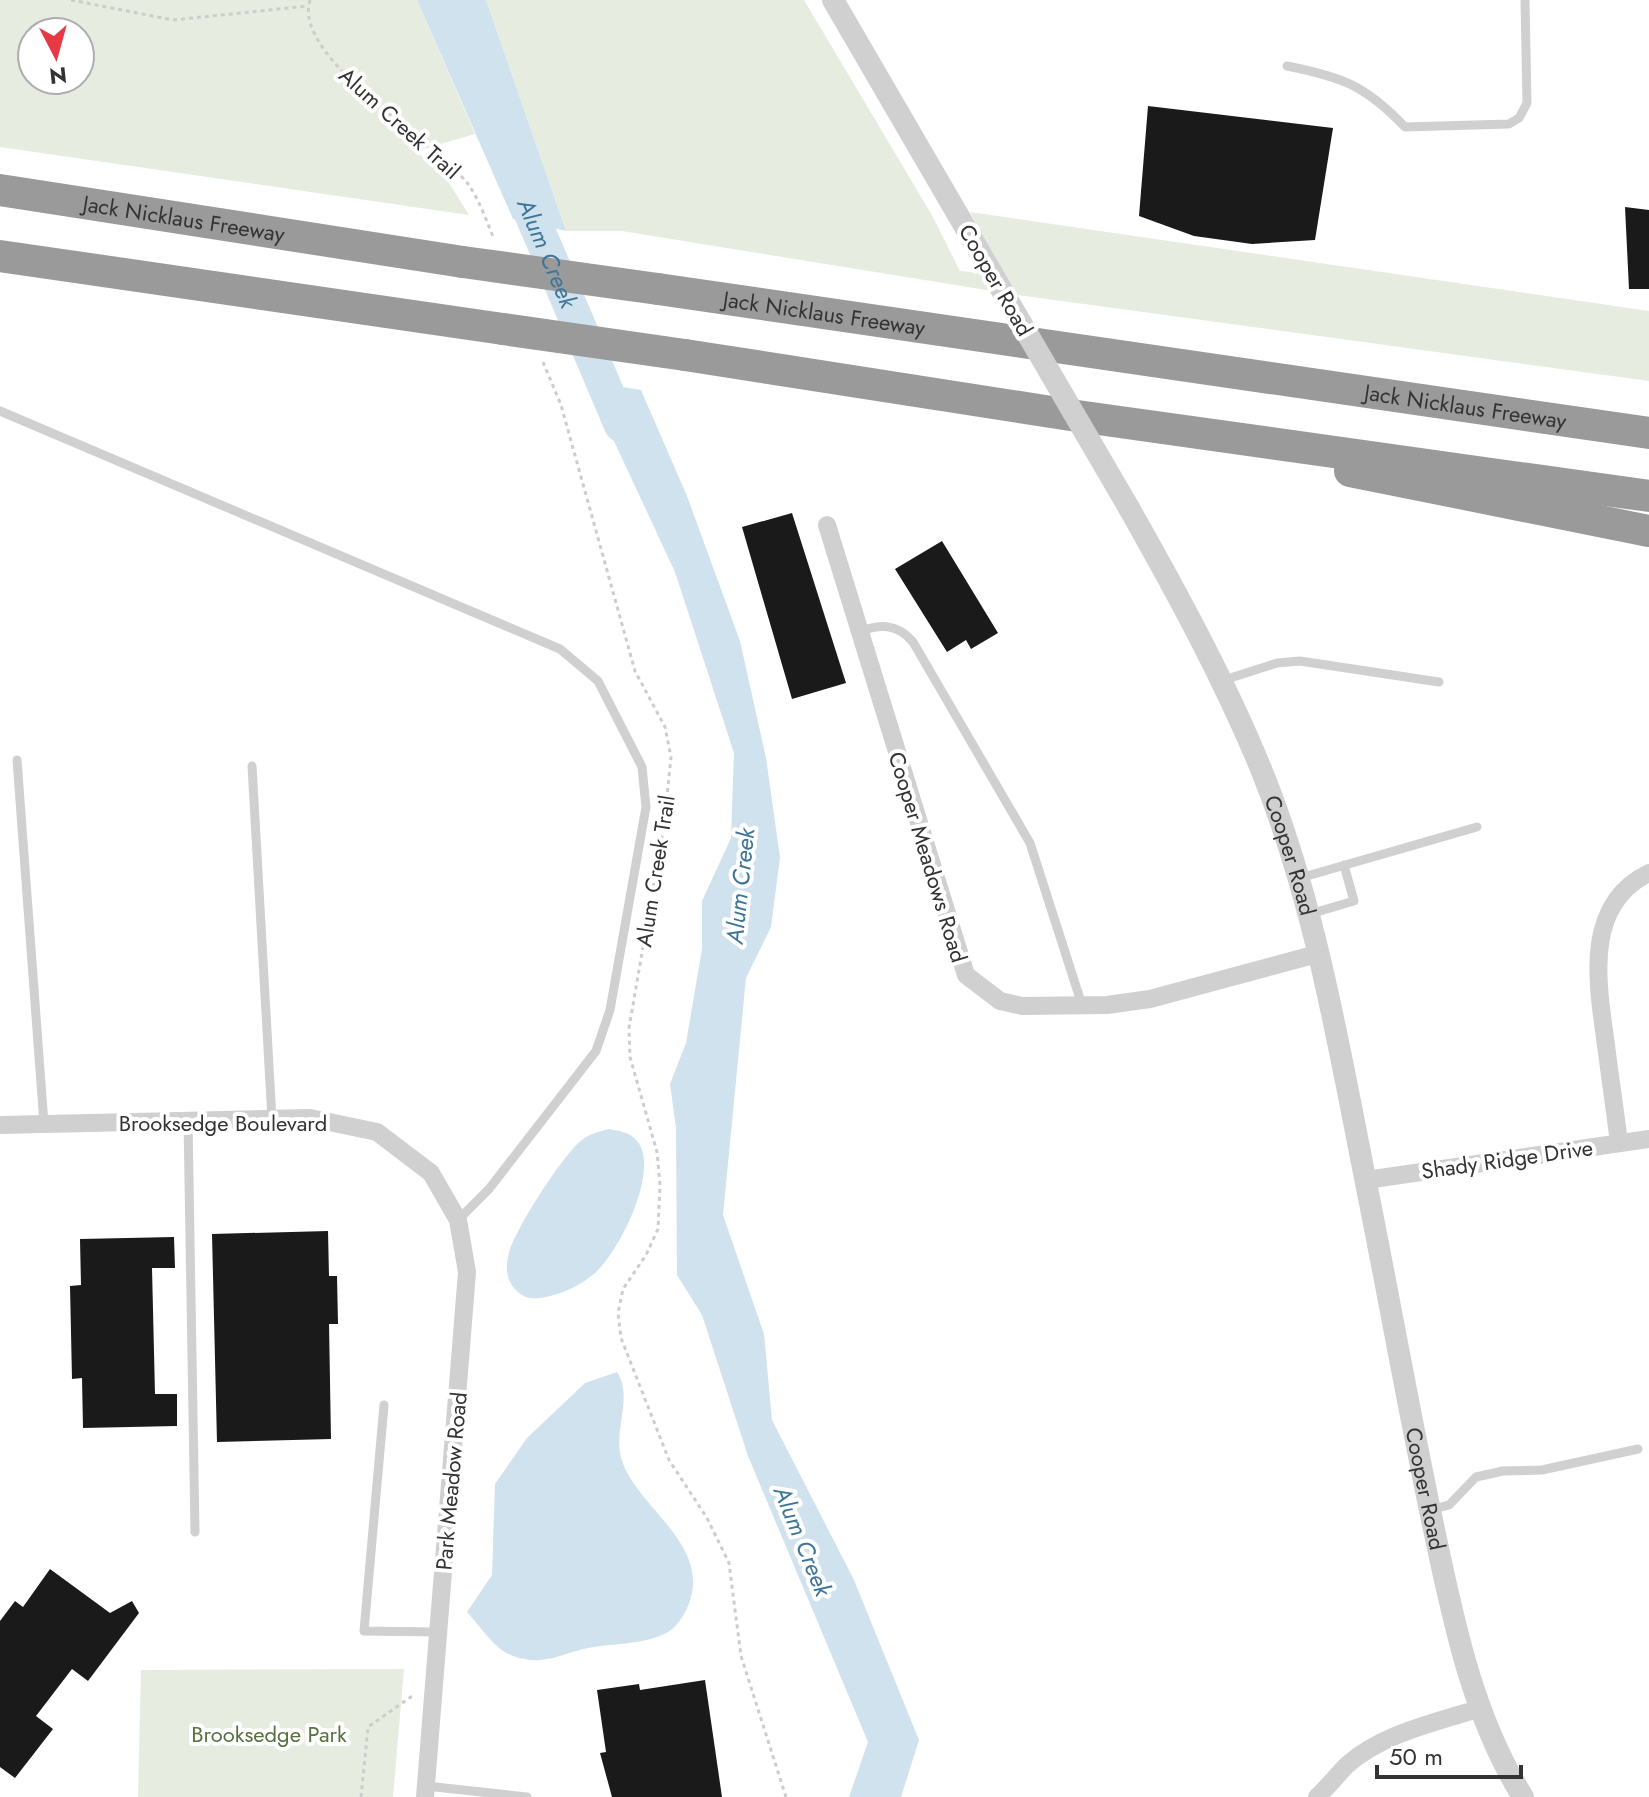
<svg xmlns="http://www.w3.org/2000/svg" width="1649" height="1797" font-family="Jost,sans-serif">
<style>
.green{fill:#e6ecdf;fill-rule:evenodd}
.water{fill:#cfe2ee}
.lines{fill:none;stroke-linecap:round;stroke-linejoin:round}
.river{stroke:#cfe2ee;stroke-width:34}
.building{fill:#1a1a1a}
.path{stroke:#cdcdcd;stroke-width:3;stroke-dasharray:4 4;stroke-linecap:butt}
.service{stroke:#d0d0d0;stroke-width:9}
.minor{stroke:#d0d0d0;stroke-width:18}
.tertiary{stroke:#d0d0d0;stroke-width:22}
.motorway{stroke:#9a9a9a;stroke-width:32}
.tertiary-bridge{stroke:#d0d0d0;stroke-width:22}
.motorway-bridge{stroke:#9a9a9a;stroke-width:32}
.labels{text-anchor:middle;dominant-baseline:central;stroke-width:8;stroke-linejoin:round;paint-order:stroke}
.street-label{font-size:22px;fill:#333;stroke:#fff}
.park-label{font-size:22px;fill:#56703f;stroke:#fff}
.water-label{font-size:24px;font-style:italic;fill:#3f7597;stroke:#fff}
</style>
<rect width="100%" height="100%" fill="#fff"/>
<!-- green -->
<path class="green" d="M0,0H417L475,134L416,151L446,178L469,215L0,147ZM32,32H80V80H32Z
M486,0H804L933,217L960,271L1003,275L970,212L1649,311V381L1011,294L622,231H566Z
M404,1669L393,1797H138L141,1670Z"/>
<!-- water -->
<path class="water" d="M417,0H486L566,231L513,219Z
M586,381L641,390L687,496L740,641L766,758L780,857L771,927L746,978L723,1215L764,1334L772,1420L854,1580L919,1740L901,1797H849L868,1742L748,1456L702,1315L677,1275L676,1128L670,1084L686,1043L702,949V901L731,838L734,753L675,572Z
M609,1129C619,1131 630,1132 637,1141C661,1169 619,1252 595,1273C581,1285 565,1293 546,1297C535,1299 527,1300 518,1292C506,1282 505,1267 509,1253C514,1231 567,1147 586,1137C593,1133 602,1131 609,1129Z
M617,1372C634,1398 612,1431 622,1461C637,1505 702,1540 692,1593C689,1608 679,1627 666,1633C643,1645 613,1643 588,1648C572,1651 556,1659 540,1660C533,1661 523,1659 516,1657C496,1652 481,1627 467,1612L492,1575L495,1484L527,1438L585,1383Z"/>
<g class="lines">
<!-- river -->
<path class="river" id="s1" d="M518,183L621,425"/>
</g>
<!-- building -->
<path class="building" d="M1148,106L1333,128L1315,240L1252,244L1194,236L1139,216Z
M1625,207L1649,210V289H1629Z
M792,513L846,683L792,699L742,527Z
M942,541L998,633L971,649L966,640L947,652L895,569Z
M328,1231L329,1276H337L338,1324H329L331,1439L217,1442L212,1234Z
M174,1237L175,1268H152L155,1394H177V1426L83,1428L82,1378L72,1379L70,1286L81,1285L80,1239Z
M50,1569L110,1613L132,1601L139,1613L88,1681L72,1669L36,1716L53,1729L15,1778L0,1767V1621L15,1601L23,1607Z
M705,1680L722,1797H612L600,1753L606,1752L597,1690L639,1684L640,1690Z"/>
<g class="lines">
<!-- path -->
<path class="path" d="M71,0L173,20L308,6
M310,0C292,58 436,143 468,184C479,199 487,222 494,239
M543,362L561,405L635,671L665,727L671,757L664,825L629,1028L630,1057L657,1152L660,1185L658,1229L646,1255L623,1289L618,1313L621,1338L669,1460L707,1518L729,1563L741,1656L786,1797
M361,1797L368,1727L415,1694"/>
<!-- service -->
<path class="service" d="M1287,66C1342,77 1365,85 1405,127L1509,124L1519,118L1527,103L1525,0
M0,411L560,649L598,681L642,767L646,807L610,1010L596,1051L489,1189L458,1220
M858,632C880,624 897,623 913,642L1030,843L1082,1005
M1221,681L1277,663L1300,661L1439,682
M17,760L44,1124
M252,766L272,1119
M1300,878L1477,827
M1310,914L1354,901L1344,865
M188,1121L195,1532
M384,1405L364,1631L438,1632
M1430,1510L1449,1505L1476,1477L1503,1471L1542,1470L1638,1449
M426,1786L527,1797"/>
<!-- minor -->
<path class="minor" d="M827,525L966,975L1000,1001L1022,1006L1107,1005L1150,999L1317,954
M0,1125L310,1118L377,1132L431,1173L458,1220L467,1272L425,1797
M1619,1143C1615,1110 1610,1077 1606,1045C1598,986 1582,905 1649,873
M1366,1180L1649,1139
M1317,1797C1328,1787 1337,1775 1347,1765C1383,1733 1437,1722 1481,1708"/>
<!-- tertiary -->
<g class="tertiary">
<path d="M833,0L979,251"/>
<path id="s2" d="M1129,508C1177,593 1224,679 1261,769C1314,899 1338,1042 1365,1178C1388,1292 1408,1406 1432,1520C1452,1614 1471,1714 1523,1797"/>
</g>
<!-- motorway -->
<g class="motorway">
<path id="s3" d="M0,190L463,262"/>
<path d="M0,256L503,329"/>
<path id="s4" d="M658,289L1649,433"/>
<path d="M685,355L1077,416L1649,496"/>
<path d="M1350,471L1649,531"/>
</g>
<!-- tertiary-bridge -->
<path class="tertiary-bridge" d="M979,251L1129,508"/>
<!-- motorway-bridge -->
<path class="motorway-bridge" d="M463,262L658,289
M503,329L685,355"/>
</g>
<g class="labels">
<!-- street labels -->
<g class="street-label">
<text transform="translate(400 123) rotate(42)">Alum Creek Trail</text>
<text stroke="none"><textPath href="#s3" startOffset="186">Jack Nicklaus Freeway</textPath></text>
<text transform="translate(996 280) rotate(60)">Cooper Road</text>
<text stroke="none"><textPath href="#s4" startOffset="168">Jack Nicklaus Freeway</textPath></text>
<text stroke="none"><textPath href="#s4" startOffset="816">Jack Nicklaus Freeway</textPath></text>
<text stroke="none"><textPath href="#s2" startOffset="384">Cooper Road</textPath></text>
<text transform="translate(928 857) rotate(73)">Cooper Meadows Road</text>
<text transform="translate(655 871) rotate(-81)">Alum Creek Trail</text>
<text x="223" y="1123">Brooksedge Boulevard</text>
<text transform="translate(1507 1159) rotate(-8)">Shady Ridge Drive</text>
<text transform="translate(451 1481) rotate(-85)">Park Meadow Road</text>
<text stroke="none"><textPath href="#s2" startOffset="1032">Cooper Road</textPath></text>
</g>
<!-- park labels -->
<g class="park-label">
<text x="269" y="1734">Brooksedge Park</text>
</g>
<!-- water labels -->
<g class="water-label">
<text stroke="none"><textPath href="#s1" startOffset="76">Alum Creek</textPath></text>
<text transform="translate(740 886) rotate(-84)">Alum Creek</text>
<text transform="translate(803 1541) rotate(68)">Alum Creek</text>
</g>
</g>
<!-- north arrow -->
<g transform="translate(56 56) rotate(174)"><circle r="38" fill="#ffffff" stroke="#adadad" stroke-width="2"/>
<path d="M0-6L14 30L0 20L-14 30Z" fill="#e63946"/>
<text y="-12" font-size="22" font-weight="bold" text-anchor="middle" fill="#333333">N</text>
</g>
<!-- scale -->
<path d="M1377 1765v12h144v-12" fill="none" stroke="#333333" stroke-width="4"/>
<text x="1389" y="1765" font-size="24" fill="#333333" stroke="#ffffff" stroke-width="6" paint-order="stroke">50 m</text>
</svg>
